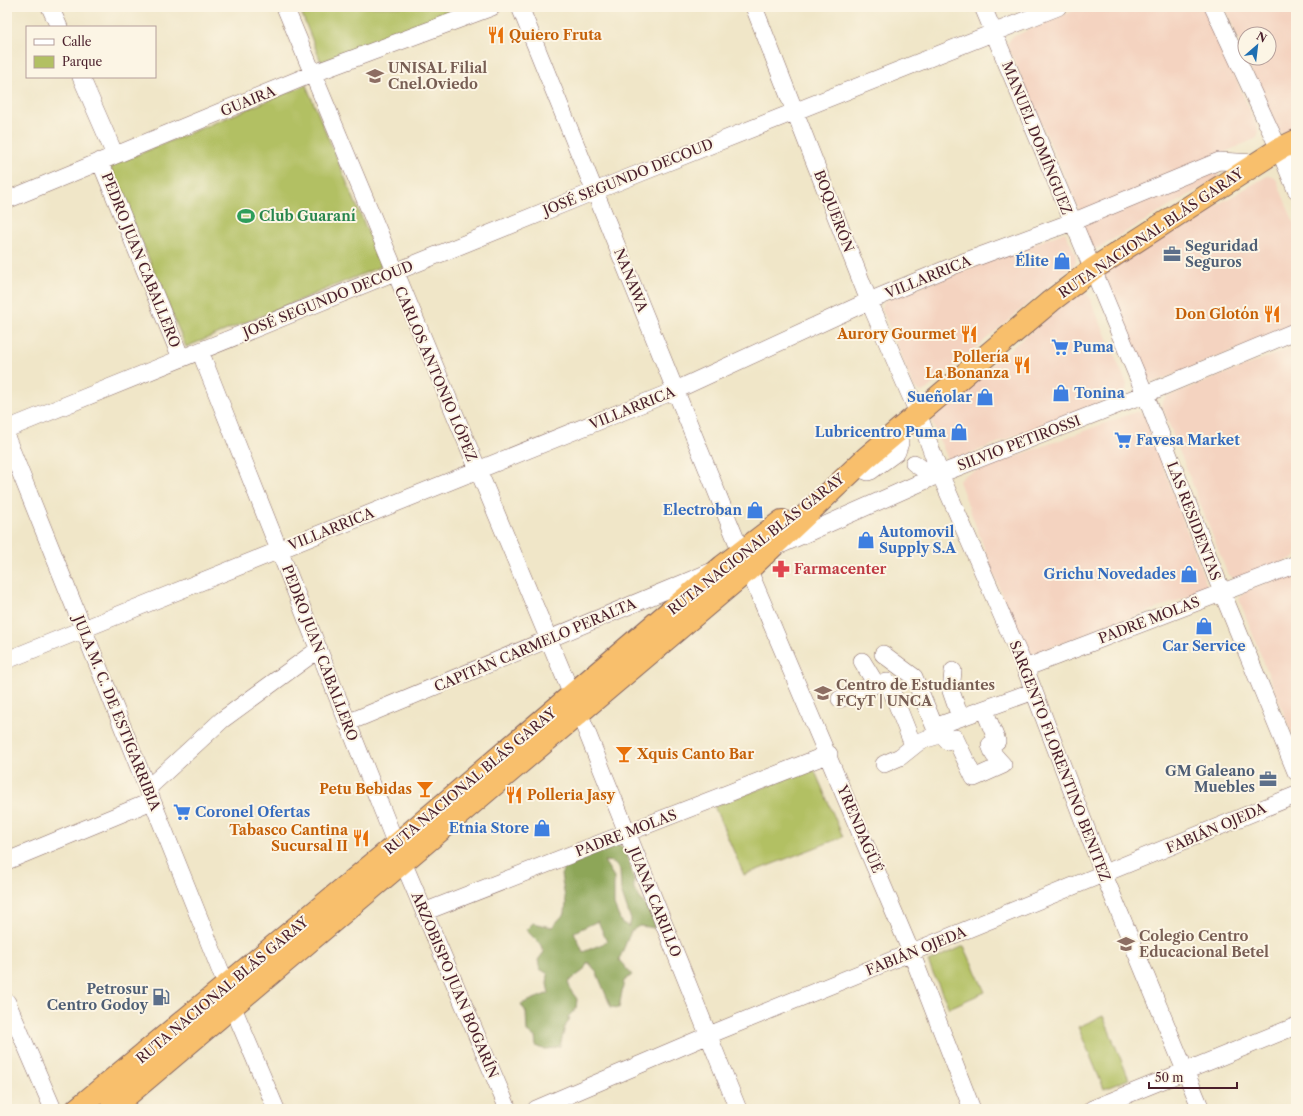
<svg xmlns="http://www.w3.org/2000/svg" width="1303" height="1116" font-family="'Libre Caslon Text',serif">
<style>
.built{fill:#f4d3c0}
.green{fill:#b2c063;stroke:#7e7047}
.forest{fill:#8da659;stroke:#6c6242;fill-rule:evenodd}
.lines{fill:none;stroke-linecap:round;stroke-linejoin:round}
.minor-casing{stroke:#846562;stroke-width:18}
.highway-casing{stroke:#846562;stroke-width:24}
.minor{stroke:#fff;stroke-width:17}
.highway{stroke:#f8bf6c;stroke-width:22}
.labels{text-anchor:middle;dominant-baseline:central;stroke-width:4;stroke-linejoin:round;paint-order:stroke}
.food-label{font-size:14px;font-weight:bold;fill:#c56008;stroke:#fcf5e5;text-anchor:end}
.education-label{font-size:14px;font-weight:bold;fill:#785e54;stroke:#fcf5e5;text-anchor:start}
.street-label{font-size:14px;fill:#4a1f2b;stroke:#fcf5e5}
.leisure-label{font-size:14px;font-weight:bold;fill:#27864d;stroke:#fcf5e5;text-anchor:start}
.service-label{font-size:14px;font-weight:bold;fill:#4e5e75;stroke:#fcf5e5;text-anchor:end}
.shop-label{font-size:14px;font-weight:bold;fill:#366cbe;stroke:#fcf5e5;text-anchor:end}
.health-label{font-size:14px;font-weight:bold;fill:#be3a42;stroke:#fcf5e5;text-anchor:start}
</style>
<rect width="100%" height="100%" fill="#fcf5e5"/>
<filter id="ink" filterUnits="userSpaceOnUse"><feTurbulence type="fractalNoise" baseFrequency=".025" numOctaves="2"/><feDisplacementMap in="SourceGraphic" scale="8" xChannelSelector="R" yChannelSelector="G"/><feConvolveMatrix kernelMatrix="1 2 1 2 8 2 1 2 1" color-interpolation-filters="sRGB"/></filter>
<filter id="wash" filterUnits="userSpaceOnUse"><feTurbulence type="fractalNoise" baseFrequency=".012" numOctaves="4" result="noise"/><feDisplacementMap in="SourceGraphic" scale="16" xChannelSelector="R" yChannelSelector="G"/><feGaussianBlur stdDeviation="0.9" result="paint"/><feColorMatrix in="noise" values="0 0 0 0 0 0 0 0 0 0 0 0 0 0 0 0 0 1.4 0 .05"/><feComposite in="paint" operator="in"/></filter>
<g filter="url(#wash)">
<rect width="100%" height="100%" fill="#f0e6c8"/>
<!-- built -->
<path class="built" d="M1082,7H1205L1258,129L1257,138L1087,212L1079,210L1007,44L1012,37Z
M1225,7H1296V130L1283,134L1276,129L1246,58H1269V34H1245V55Z
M1216,169L1219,176L1217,179L1098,248H1092L1083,228V223Z
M1269,175L1274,177L1277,181L1296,229V326L1155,382L1146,380L1104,275L1108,268Z
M1065,232L1076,255V262L1074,265L927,389L922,392L917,390L913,386L882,309L884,301Z
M1081,291L1086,292L1089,297L1127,384L1126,392L952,461L948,459L932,423L935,413L1076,293Z
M1296,346V557L1235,580L1228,575L1161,404L1166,397Z
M1138,411L1145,417L1207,585L1202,592L1029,655L1022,649L959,481L965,475Z
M1296,571V745L1239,599L1244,592Z"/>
<!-- green -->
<path class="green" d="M299,7H465L321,62Z
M306,85L382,266L186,347L110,166Z
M814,769L843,837L744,875L714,806Z
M964,946L985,992L949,1008L928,962Z
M1103,1016L1129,1079L1104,1089L1078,1027Z"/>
<!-- forest -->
<path class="forest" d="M618,844L626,850L634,880V890L654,917L655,928L639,926L631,931L619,960L632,975L624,981L619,1008L611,1007L596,971L588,962L583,971L568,982L571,991L577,999L576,1009L567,1018H570L565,1027L560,1046C552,1049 543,1051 536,1046L535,1037L527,1032L526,1012L521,1004L549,993L547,984L548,974L540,969L538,960L544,952L540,944L526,930L533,923L552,927L565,913L566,903L561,875L565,866L574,864L582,858ZM604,861L613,862L620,870L621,891L631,920L629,927L621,922L614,905V877ZM598,921L607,942L583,952L574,932Z"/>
</g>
<g filter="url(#ink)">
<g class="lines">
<!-- minor casing -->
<g class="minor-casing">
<path id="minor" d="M50,7L59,27
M285,7L572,695L738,1109
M520,7L741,552L911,952L972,1109
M754,7L869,301L918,413L940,474L1025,668L1104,875L1201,1109
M983,7L1145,394L1222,592L1296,772
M1213,7L1279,149L1296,190
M81,77L115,155
M100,161L181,358
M7,200L312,74L492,7
M200,351L403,862L508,1109
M7,429L595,191L1058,7
M7,439L227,987L232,1005L276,1109
M914,463L934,477
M856,467L868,472L871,471L897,452L900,443L896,432
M778,546L940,474L1145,394L1296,331
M883,654L914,677L938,735
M7,660L676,390L869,301L958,264L1072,222L1219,161L1256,163
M862,661L876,684
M1025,668L1296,564
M953,671L951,691L960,717
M840,699L876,684L888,682L913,745
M984,709L997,741L990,745L994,755L1003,765L974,778L955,738L947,741L940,725L1034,691
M347,723L710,572
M884,764L900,757L920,741L943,734
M147,789L222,720L319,649
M7,861L152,801
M424,912L829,754
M7,1002L53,1109
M536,1109L709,1035L1296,795
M1092,1109L1296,1026"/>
</g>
<!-- highway casing -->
<g class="highway-casing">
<path id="highway" d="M77,1109L397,844L723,566L782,521
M111,1109L748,570L866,458L1051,301L1093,269L1279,149L1296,141"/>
</g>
<!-- minor -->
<use href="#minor" class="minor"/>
<!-- highway -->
<use href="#highway" class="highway"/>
</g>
</g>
<!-- icons -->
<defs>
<g id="restaurant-bare" transform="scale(1.38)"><path d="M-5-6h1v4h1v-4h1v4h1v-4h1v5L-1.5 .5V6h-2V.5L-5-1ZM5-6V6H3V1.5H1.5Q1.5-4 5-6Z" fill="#e8710a" stroke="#fcf5e5" stroke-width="2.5" paint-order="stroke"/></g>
<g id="university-bare" transform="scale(1.38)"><path d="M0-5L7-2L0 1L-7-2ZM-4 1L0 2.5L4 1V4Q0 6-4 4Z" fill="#8d6e63" stroke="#fcf5e5" stroke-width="2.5" paint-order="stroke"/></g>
<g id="stadium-bare" transform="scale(1.38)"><path d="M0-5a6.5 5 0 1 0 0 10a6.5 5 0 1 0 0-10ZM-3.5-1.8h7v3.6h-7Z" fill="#2e9e5b" stroke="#fcf5e5" stroke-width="2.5" paint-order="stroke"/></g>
<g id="office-bare" transform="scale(1.38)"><path d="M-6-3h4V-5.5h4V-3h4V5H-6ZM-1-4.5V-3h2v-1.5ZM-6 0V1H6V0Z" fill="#5c6f8a" stroke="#fcf5e5" stroke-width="2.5" paint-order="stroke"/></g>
<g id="shop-bare" transform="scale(1.38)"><path d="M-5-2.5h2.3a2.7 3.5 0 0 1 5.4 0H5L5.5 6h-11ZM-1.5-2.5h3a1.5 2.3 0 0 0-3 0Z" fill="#3f7fe0" stroke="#fcf5e5" stroke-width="2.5" paint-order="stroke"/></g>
<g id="supermarket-bare" transform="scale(1.38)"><path d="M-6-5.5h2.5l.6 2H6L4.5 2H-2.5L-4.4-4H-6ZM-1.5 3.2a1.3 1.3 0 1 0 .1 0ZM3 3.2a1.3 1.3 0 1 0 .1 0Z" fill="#3f7fe0" stroke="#fcf5e5" stroke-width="2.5" paint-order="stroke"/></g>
<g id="pharmacy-bare" transform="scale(1.38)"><path d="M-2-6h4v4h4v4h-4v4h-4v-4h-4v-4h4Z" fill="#e0444e" stroke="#fcf5e5" stroke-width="2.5" paint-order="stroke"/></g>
<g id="bar-bare" transform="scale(1.38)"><path d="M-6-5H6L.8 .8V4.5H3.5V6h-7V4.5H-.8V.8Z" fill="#e8710a" stroke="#fcf5e5" stroke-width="2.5" paint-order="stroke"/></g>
<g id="school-bare" transform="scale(1.38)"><path d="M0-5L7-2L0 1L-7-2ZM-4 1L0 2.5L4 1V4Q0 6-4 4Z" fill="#8d6e63" stroke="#fcf5e5" stroke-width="2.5" paint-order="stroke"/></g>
<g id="fuel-bare" transform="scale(1.38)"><path d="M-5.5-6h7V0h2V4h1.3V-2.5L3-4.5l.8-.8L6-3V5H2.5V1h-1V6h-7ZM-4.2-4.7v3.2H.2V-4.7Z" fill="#5c6f8a" stroke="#fcf5e5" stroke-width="2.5" paint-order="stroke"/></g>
</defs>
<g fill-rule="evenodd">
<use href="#restaurant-bare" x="496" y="35"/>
<use href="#university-bare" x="375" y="76"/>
<use href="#stadium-bare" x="246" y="216"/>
<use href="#office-bare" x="1172" y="254"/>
<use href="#shop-bare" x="1062" y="261"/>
<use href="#restaurant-bare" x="1272" y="314"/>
<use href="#restaurant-bare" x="969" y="334"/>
<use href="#supermarket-bare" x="1060" y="347"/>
<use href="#restaurant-bare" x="1022" y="365"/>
<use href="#shop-bare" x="1061" y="393"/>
<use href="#shop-bare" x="985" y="397"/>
<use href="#shop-bare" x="959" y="432"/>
<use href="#supermarket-bare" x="1123" y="440"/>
<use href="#shop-bare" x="755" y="510"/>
<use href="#shop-bare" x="866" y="540"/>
<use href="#pharmacy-bare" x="781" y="569"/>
<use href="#shop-bare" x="1189" y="574"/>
<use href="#shop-bare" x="1204" y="626"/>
<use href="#university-bare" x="823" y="693"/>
<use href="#bar-bare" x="624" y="754"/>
<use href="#office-bare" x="1268" y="779"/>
<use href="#bar-bare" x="425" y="789"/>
<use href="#restaurant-bare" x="514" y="795"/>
<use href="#supermarket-bare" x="182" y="812"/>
<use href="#shop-bare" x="542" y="828"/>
<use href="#restaurant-bare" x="361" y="838"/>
<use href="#school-bare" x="1126" y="944"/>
<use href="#fuel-bare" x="161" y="997"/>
</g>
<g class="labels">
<!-- food labels -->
<g class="food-label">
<text x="509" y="35" text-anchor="start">Quiero Fruta</text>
<text x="1259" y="314">Don Glotón</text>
<text x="956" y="334">Aurory Gourmet</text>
<text x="1009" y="357">Pollería<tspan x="1009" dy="16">La Bonanza</tspan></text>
<text x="637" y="754" text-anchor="start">Xquis Canto Bar</text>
<text x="412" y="789">Petu Bebidas</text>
<text x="527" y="795" text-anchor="start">Polleria Jasy</text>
<text x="348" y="830">Tabasco Cantina<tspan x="348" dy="16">Sucursal II</tspan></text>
</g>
<!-- education labels -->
<g class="education-label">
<text x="388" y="68">UNISAL Filial<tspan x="388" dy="16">Cnel.Oviedo</tspan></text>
<text x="836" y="685">Centro de Estudiantes<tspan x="836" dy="16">FCyT | UNCA</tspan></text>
<text x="1139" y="936">Colegio Centro<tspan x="1139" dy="16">Educacional Betel</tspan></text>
</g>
<!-- street labels -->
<g class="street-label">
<text transform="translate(248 101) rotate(-22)">GUAIRA</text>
<text transform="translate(1037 138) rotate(68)">MANUEL DOMÍNGUEZ</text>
<text transform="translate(628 177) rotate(-22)">JOSÉ SEGUNDO DECOUD</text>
<text transform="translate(834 211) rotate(69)">BOQUERÓN</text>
<text transform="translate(1151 233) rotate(-34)">RUTA NACIONAL BLÁS GARAY</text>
<text transform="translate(141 260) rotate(68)">PEDRO JUAN CABALLERO</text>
<text transform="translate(928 277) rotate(-22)">VILLARRICA</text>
<text transform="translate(631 280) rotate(68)">NANAWA</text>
<text transform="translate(328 299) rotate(-22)">JOSÉ SEGUNDO DECOUD</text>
<text transform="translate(436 374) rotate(67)">CARLOS ANTONIO LÓPEZ</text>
<text transform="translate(632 408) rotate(-22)">VILLARRICA</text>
<text transform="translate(1019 443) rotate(-21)">SILVIO PETIROSSI</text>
<text transform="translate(1194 521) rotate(69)">LAS RESIDENTAS</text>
<text transform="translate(331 529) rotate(-22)">VILLARRICA</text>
<text transform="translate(756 544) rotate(-38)">RUTA NACIONAL BLÁS GARAY</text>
<text transform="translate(1149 620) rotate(-21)">PADRE MOLAS</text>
<text transform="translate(535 645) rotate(-23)">CAPITÁN CARMELO PERALTA</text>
<text transform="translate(320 653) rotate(69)">PEDRO JUAN CABALLERO</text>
<text transform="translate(117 713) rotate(68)">JULA M. C. DE ESTIGARRIBIA</text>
<text transform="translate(1060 761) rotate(69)">SARGENTO FLORENTINO BENITEZ</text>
<text transform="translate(470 781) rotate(-40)">RUTA NACIONAL BLÁS GARAY</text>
<text transform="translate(1216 828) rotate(-23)">FABIÁN OJEDA</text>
<text transform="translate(860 829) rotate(67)">YRENDAGÜÉ</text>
<text transform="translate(626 833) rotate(-21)">PADRE MOLAS</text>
<text transform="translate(655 902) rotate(68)">JUANA CARILLO</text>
<text transform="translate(916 951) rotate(-22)">FABIÁN OJEDA</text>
<text transform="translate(455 985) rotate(67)">ARZOBISPO JUAN BOGARÍN</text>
<text transform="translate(222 990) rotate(-40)">RUTA NACIONAL BLÁS GARAY</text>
</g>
<!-- leisure labels -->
<g class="leisure-label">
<text x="259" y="216">Club Guaraní</text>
</g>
<!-- service labels -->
<g class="service-label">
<text x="1185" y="246" text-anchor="start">Seguridad<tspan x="1185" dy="16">Seguros</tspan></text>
<text x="1255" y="771">GM Galeano<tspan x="1255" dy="16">Muebles</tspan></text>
<text x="148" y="989">Petrosur<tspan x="148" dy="16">Centro Godoy</tspan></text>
</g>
<!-- shop labels -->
<g class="shop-label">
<text x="1049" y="261">Élite</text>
<text x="1073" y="347" text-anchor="start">Puma</text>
<text x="1074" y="393" text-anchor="start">Tonina</text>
<text x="972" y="397">Sueñolar</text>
<text x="946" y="432">Lubricentro Puma</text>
<text x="1136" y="440" text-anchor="start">Favesa Market</text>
<text x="742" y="510">Electroban</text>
<text x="879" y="532" text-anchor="start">Automovil<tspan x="879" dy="16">Supply S.A</tspan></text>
<text x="1176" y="574">Grichu Novedades</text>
<text x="1204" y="646" text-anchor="middle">Car Service</text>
<text x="195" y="812" text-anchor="start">Coronel Ofertas</text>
<text x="529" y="828">Etnia Store</text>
</g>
<!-- health labels -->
<g class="health-label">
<text x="794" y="569">Farmacenter</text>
</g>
</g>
<!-- margin -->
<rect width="1303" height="1116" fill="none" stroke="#fcf5e5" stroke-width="24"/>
<!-- legend -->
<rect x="26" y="26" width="130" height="52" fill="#fcf5e5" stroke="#b59f9b"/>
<rect x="34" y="39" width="20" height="6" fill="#ffffff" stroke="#b59f9b"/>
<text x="62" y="46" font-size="12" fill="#4a1f2b">Calle</text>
<rect x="34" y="56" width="20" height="12" fill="#b2c063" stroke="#b59f9b"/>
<text x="62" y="66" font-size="12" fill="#4a1f2b">Parque</text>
<!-- north arrow -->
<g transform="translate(1257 46) rotate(28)"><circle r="19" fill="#fcf5e5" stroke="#b59f9b"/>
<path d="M0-3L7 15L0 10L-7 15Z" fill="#1f6fb2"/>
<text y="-6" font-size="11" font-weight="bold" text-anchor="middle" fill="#4a1f2b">N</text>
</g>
<!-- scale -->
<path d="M1149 1082v6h88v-6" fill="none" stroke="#4a1f2b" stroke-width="2"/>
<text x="1155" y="1082" font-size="12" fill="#4a1f2b" stroke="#fcf5e5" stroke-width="3" paint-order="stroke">50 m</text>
</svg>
